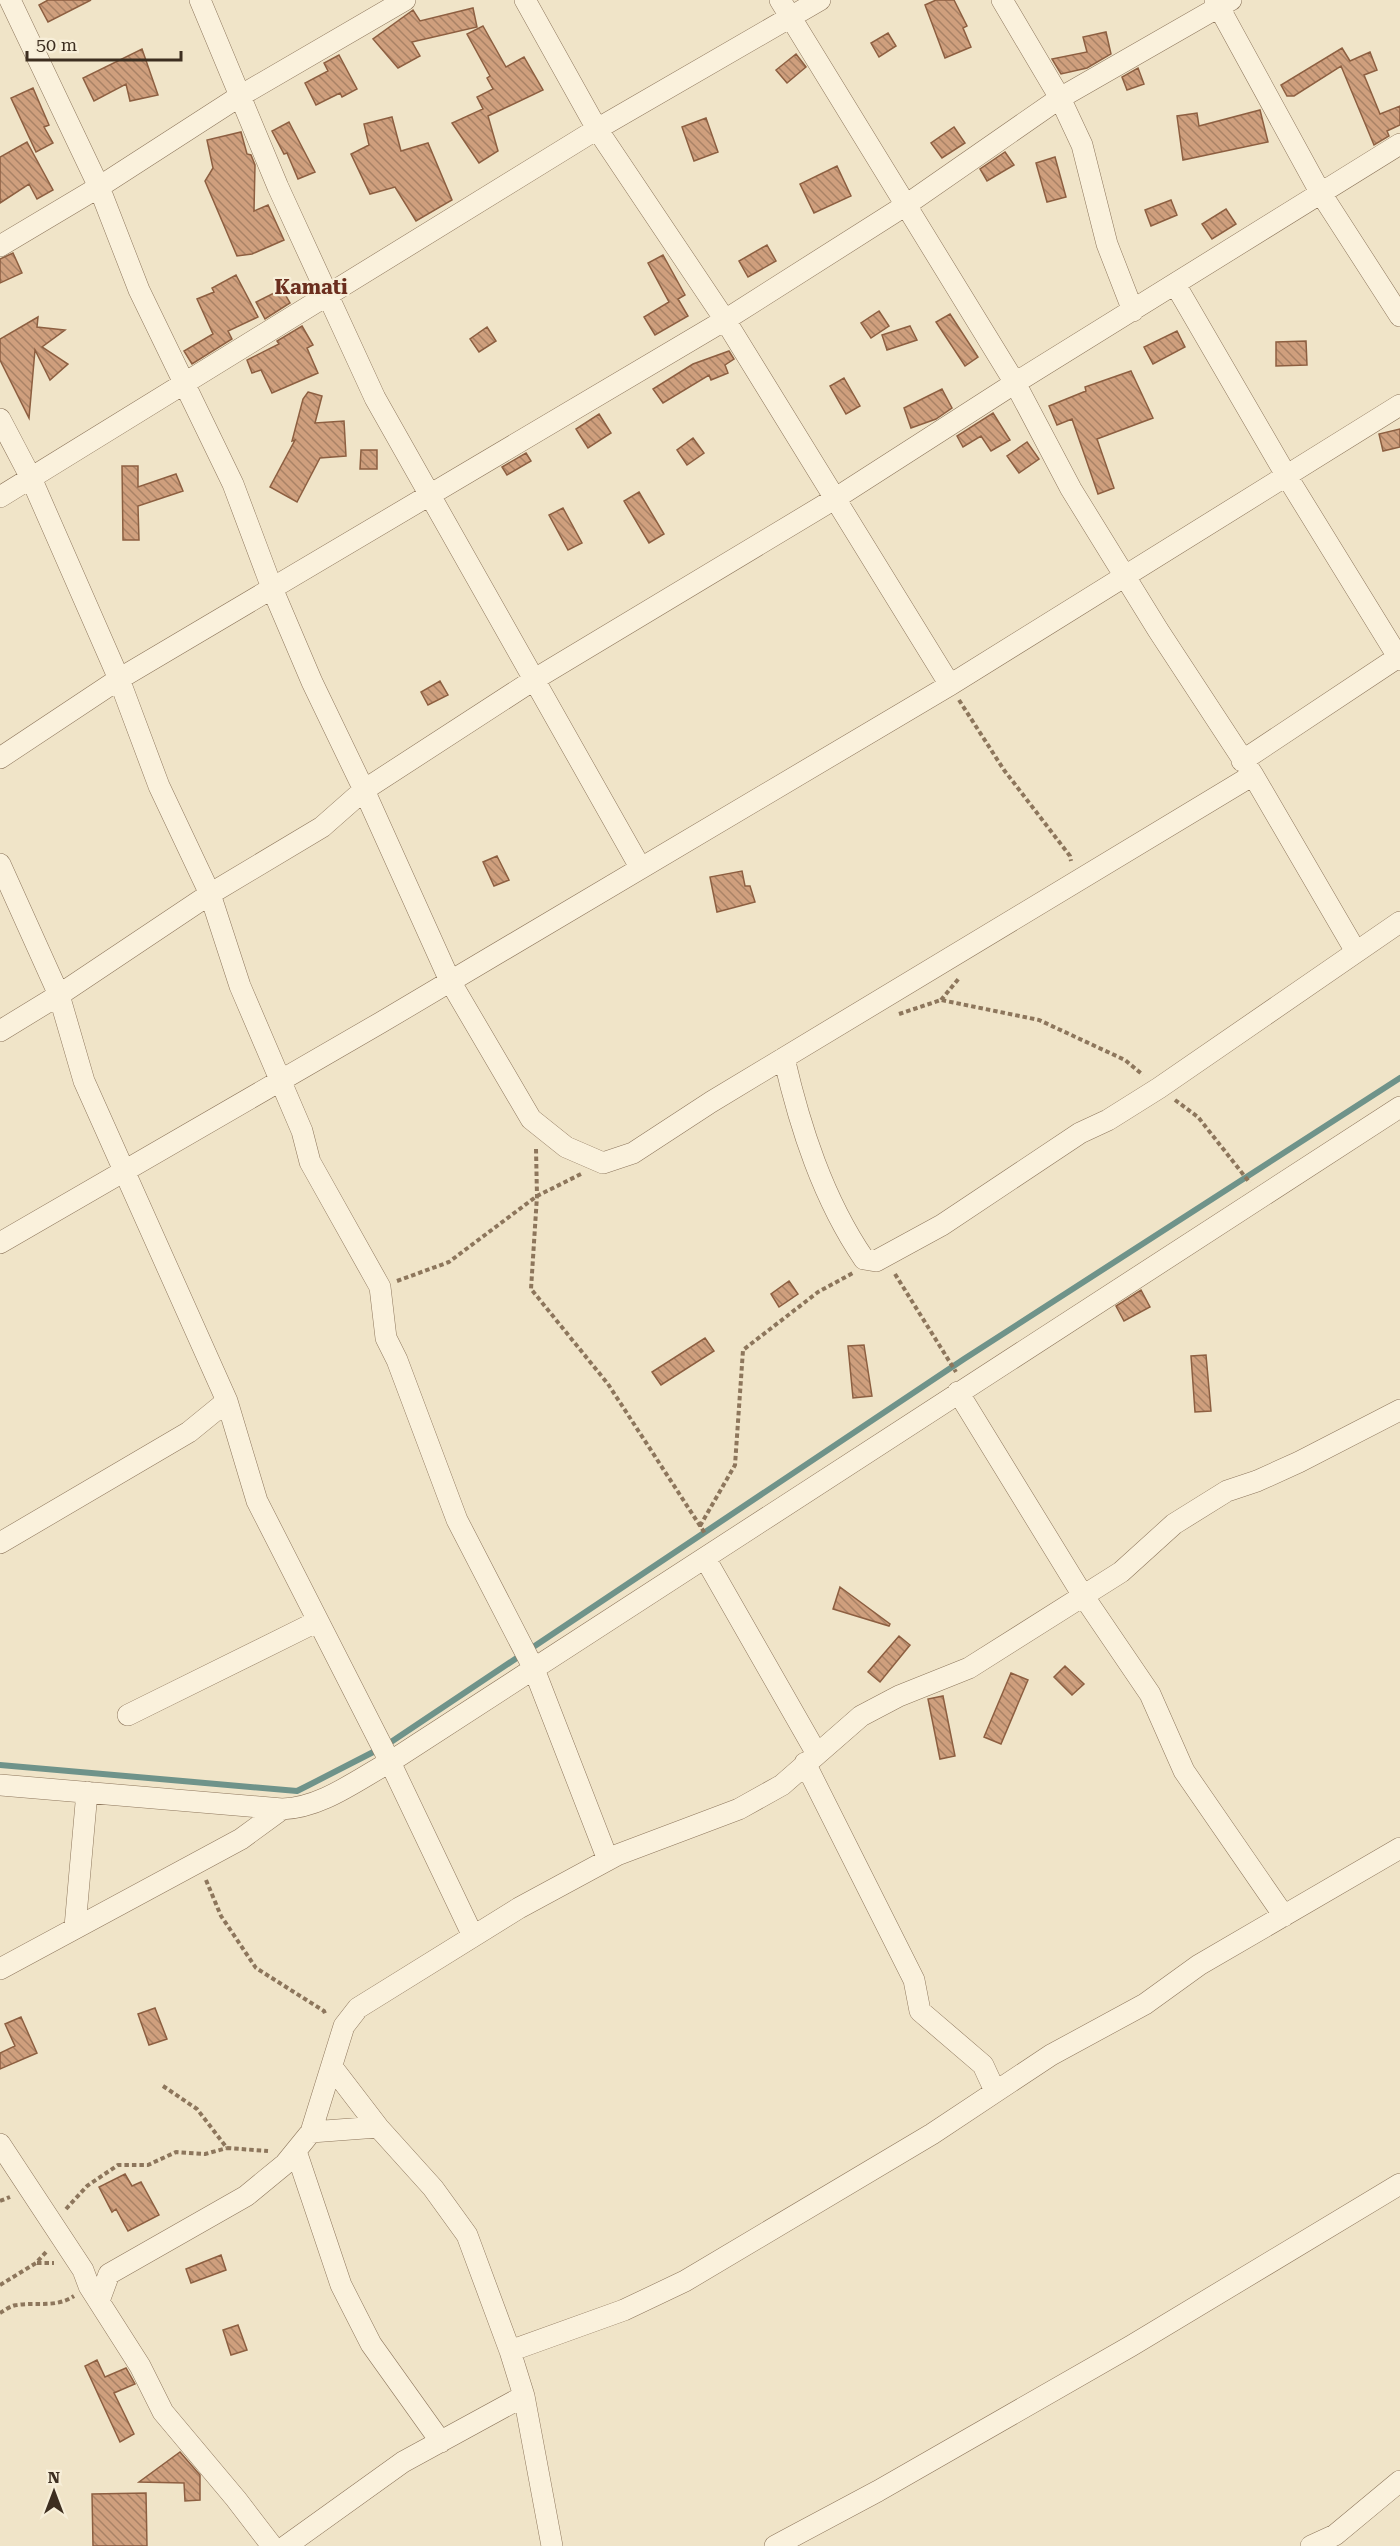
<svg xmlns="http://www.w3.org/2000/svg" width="1400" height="2546" font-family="'Roboto Serif',serif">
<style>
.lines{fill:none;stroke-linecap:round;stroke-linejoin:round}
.stream{stroke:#6f938a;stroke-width:6}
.building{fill:url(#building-back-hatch);stroke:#8d5f41;stroke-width:1.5}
.minor-casing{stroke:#8d765c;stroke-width:22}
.path{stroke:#8d765c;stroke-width:4;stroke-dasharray:4.5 3;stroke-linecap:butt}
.minor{stroke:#faf1dc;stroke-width:21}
.labels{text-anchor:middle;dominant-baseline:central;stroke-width:4.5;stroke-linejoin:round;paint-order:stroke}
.neighbourhood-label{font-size:20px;font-weight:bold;fill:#6b2e1e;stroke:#f7eed8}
</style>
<defs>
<pattern id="building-back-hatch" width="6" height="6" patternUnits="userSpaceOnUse" patternTransform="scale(1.5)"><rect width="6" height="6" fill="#cf9f7d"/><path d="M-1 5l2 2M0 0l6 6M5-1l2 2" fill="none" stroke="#a98266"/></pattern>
</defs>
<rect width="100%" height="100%" fill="#f0e4c8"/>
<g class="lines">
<!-- stream -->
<path class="stream" d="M0,1765L297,1791L307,1786L385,1746L964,1359L1400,1078"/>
</g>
<!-- building -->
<path class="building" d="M48,0H91L48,22L39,5Z
M936,0H954L967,26L963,28L971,47L945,58L925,5Z
M473,8L477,27L412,42L420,56L398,68L373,39L413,10L420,21Z
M483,26L506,67L524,57L543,90L488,116L498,151L479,163L452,123L483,109L477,97L493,89L487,78L490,76L467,34Z
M1106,32L1111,54L1087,68L1061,74L1052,59L1087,52L1083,37Z
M888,33L896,46L879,57L871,43Z
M1342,48L1350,61L1370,52L1377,70L1364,75L1380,114L1400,106V125L1387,131L1389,136L1374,145L1341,66L1294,96H1287L1281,85Z
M142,49L158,95L130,101L126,84L94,101L83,78Z
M796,54L806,67L787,83L776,70Z
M339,55L357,89L342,97L340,93L316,105L305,83L328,71L324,63Z
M1138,68L1144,84L1127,90L1122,77Z
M33,88L49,125L44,127L53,143L36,152L11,98Z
M1260,110L1268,142L1183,160L1177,116L1197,113L1199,126Z
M392,117L401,151L428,143L452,200L416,221L395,187L370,194L351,154L369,145L364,124Z
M706,118L718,152L694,161L682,127Z
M289,122L315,172L298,179L287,153L284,154L272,131Z
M954,127L965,143L942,158L931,143Z
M241,132L247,154L251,155L255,165L254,211L268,205L284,240L252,254L237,256L205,181L213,168L207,140Z
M27,142L53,190L37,199L29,184L0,203V157Z
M1005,152L1014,165L987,181L980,169Z
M1055,157L1066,197L1047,202L1036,163Z
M837,166L851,196L814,213L800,184Z
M1171,200L1177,215L1151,226L1145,210Z
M1226,209L1236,224L1212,239L1202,224Z
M767,245L776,261L748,277L739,261Z
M13,253L22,273L0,283V259Z
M663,255L685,295L678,299L688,316L655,335L644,317L669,302L648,263Z
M236,275L258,317L228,331L232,339L192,364L184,351L213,334L197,299L214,292L212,288Z
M282,289L290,303L265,319L256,302Z
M879,311L889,326L871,338L861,323Z
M950,314L978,357L965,366L936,322Z
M38,317L37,327L65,330L42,347L68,364L50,380L35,350L29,418L0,360V339Z
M302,326L313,345L307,348L318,373L272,393L261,370L252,373L247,360L279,344L277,341Z
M910,326L917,340L887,350L882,335Z
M487,327L496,341L479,352L470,339Z
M1177,331L1185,347L1153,364L1144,347Z
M1306,341L1307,365L1276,366V342Z
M729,351L734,359L725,365L728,373L711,380L709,375L663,403L653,389L693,364Z
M1131,371L1153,418L1097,439L1114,488L1098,494L1072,419L1057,425L1049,406L1086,391L1085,387Z
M844,378L860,406L846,414L830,386Z
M942,389L952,408L936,419L911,428L904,408Z
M308,392L322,396L315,423L344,421L346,456L320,458L297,502L270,487L295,440L292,441L303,399Z
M993,413L1010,440L991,451L981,436L963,447L957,436Z
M599,414L611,433L588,448L576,429Z
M1400,429V447L1383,451L1379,434Z
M693,438L704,453L687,465L677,450Z
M1027,442L1039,459L1019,473L1007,456Z
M361,450H377V469H360Z
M526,453L531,461L507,475L502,467Z
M122,466H138V487L176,474L183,491L138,506L139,540H123Z
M639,492L664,534L649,543L624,501Z
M563,508L582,543L568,550L549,515Z
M440,681L448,695L428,705L421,692Z
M497,856L509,880L494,886L483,862Z
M742,871L745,886H750L755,902L717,912L710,877Z
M789,1281L798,1294L779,1307L771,1294Z
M1141,1290L1150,1307L1124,1321L1116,1306Z
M705,1338L714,1351L661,1385L652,1372Z
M864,1345L872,1396L853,1398L848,1346Z
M1206,1355L1211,1411L1195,1412L1191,1356Z
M840,1587L890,1624L889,1626L833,1609Z
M899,1636L910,1645L880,1682L868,1672Z
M1065,1666L1084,1684L1072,1695L1054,1677Z
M1011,1673L1028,1680L1001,1744L984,1737Z
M943,1696L955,1756L940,1759L928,1699Z
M155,2008L167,2039L149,2045L138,2014Z
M21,2017L37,2053L0,2069V2053L15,2046L5,2024Z
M125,2174L132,2186L141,2182L159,2215L128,2231L116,2209L112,2212L99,2187Z
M221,2255L226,2270L191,2283L186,2269Z
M238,2325L247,2350L231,2355L223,2330Z
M97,2360L105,2377L126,2368L135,2384L114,2393L134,2434L120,2442L85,2366Z
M180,2452L200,2475V2500L185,2501L184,2483L139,2482Z
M146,2493L147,2546H93L92,2494Z"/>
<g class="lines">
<!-- minor casing -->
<g class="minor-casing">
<path id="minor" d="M10,0L99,187L139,290L233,484L272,588L312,682L364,790L450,981L531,1119L566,1147L603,1163L633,1153L711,1102L1253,775
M200,0L278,187L375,398L640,867
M525,0L597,129L725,320L950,685
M780,0L1015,383L1071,489L1158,630L1253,775L1355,950
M1002,0L1060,98L1082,145L1107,244L1133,311
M1215,0L1320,192L1400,316
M0,246L99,187L240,96L405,0
M1175,284L1286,475L1400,660
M0,419L31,478L119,679L159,786L210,894L240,986L302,1131L310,1162L380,1287L386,1338L397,1360L457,1520L534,1669L608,1860
M0,497L597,129L820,0
M0,758L119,679L725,320L906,205L1060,98L1231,0
M1242,761L1400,656
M0,864L59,995L84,1081L227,1401L257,1501L390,1762L473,1936
M0,1031L59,995L210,894L322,827L364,790L535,679L836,498L1015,383L1400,144
M784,1058C800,1127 823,1199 864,1259L876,1261L942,1225L1080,1133L1108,1120L1159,1088L1400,922
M0,1243L380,1023L950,685L1400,405
M958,1392L1082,1594L1150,1694L1184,1771L1284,1916
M0,1543L189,1432L227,1401
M705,1558L817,1754
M128,1715L318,1621
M805,1763L914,1980L920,2011L983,2065L995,2091
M0,1785L282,1809C321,1808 357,1780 390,1762L1400,1107
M75,1927L87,1792
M0,1969L241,1839L282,1809
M332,2067L378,2127L433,2188L467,2235L510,2351L524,2396L552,2546
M311,2132L378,2127
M0,2144L83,2270L89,2286L140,2366L163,2412L236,2499L272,2546
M296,2151L341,2285L371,2344L441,2442
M99,2301L109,2274L246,2196L285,2164L311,2132L344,2026L358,2008L519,1908L617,1855L739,1809L782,1785L861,1716L899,1696L969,1668L1121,1572L1174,1524L1227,1491L1257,1481L1299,1462L1400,1410
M510,2351L624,2310L685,2281L932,2134L1051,2055L1145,2004L1199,1965L1400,1848
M286,2546L403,2462L524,2396
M775,2546L878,2491L1131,2346L1400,2184
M1311,2546L1335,2535L1400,2481"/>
</g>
<!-- path -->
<path class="path" d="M959,700L1004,770L1070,856L1071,861
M941,1000L960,977
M899,1014L941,1000L1039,1020L1125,1060L1143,1075
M1175,1100L1198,1117L1250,1183
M536,1149L537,1196L531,1289L608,1384L706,1535
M895,1274L956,1372
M397,1281L449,1262L537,1196L581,1174
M700,1526L735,1465L743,1350L818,1292L853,1273
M206,1880L221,1916L256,1968L324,2011L326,2016
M163,2086L197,2109L227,2148L268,2151
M0,2201L10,2197
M66,2209L87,2186L118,2165H148L176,2152L205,2154L227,2148
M37,2263H54
M0,2285L36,2263L47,2251
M0,2313C5,2310 12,2305 17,2305C37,2302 56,2308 74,2296"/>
<!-- minor -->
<use href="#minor" class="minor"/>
</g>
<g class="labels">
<!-- neighbourhood labels -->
<g class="neighbourhood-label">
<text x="311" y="287">Kamati</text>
</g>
</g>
<!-- north arrow -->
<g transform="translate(54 2492)" stroke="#f7eed8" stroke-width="4.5" paint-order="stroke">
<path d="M0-4.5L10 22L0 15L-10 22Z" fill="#3d2e20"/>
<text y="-9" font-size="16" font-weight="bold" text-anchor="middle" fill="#3d2e20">N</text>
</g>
<!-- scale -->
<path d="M27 51v9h154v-9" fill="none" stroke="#3d2e20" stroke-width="3"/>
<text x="36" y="51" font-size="18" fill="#3d2e20" stroke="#f7eed8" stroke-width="4.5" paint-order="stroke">50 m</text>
</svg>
